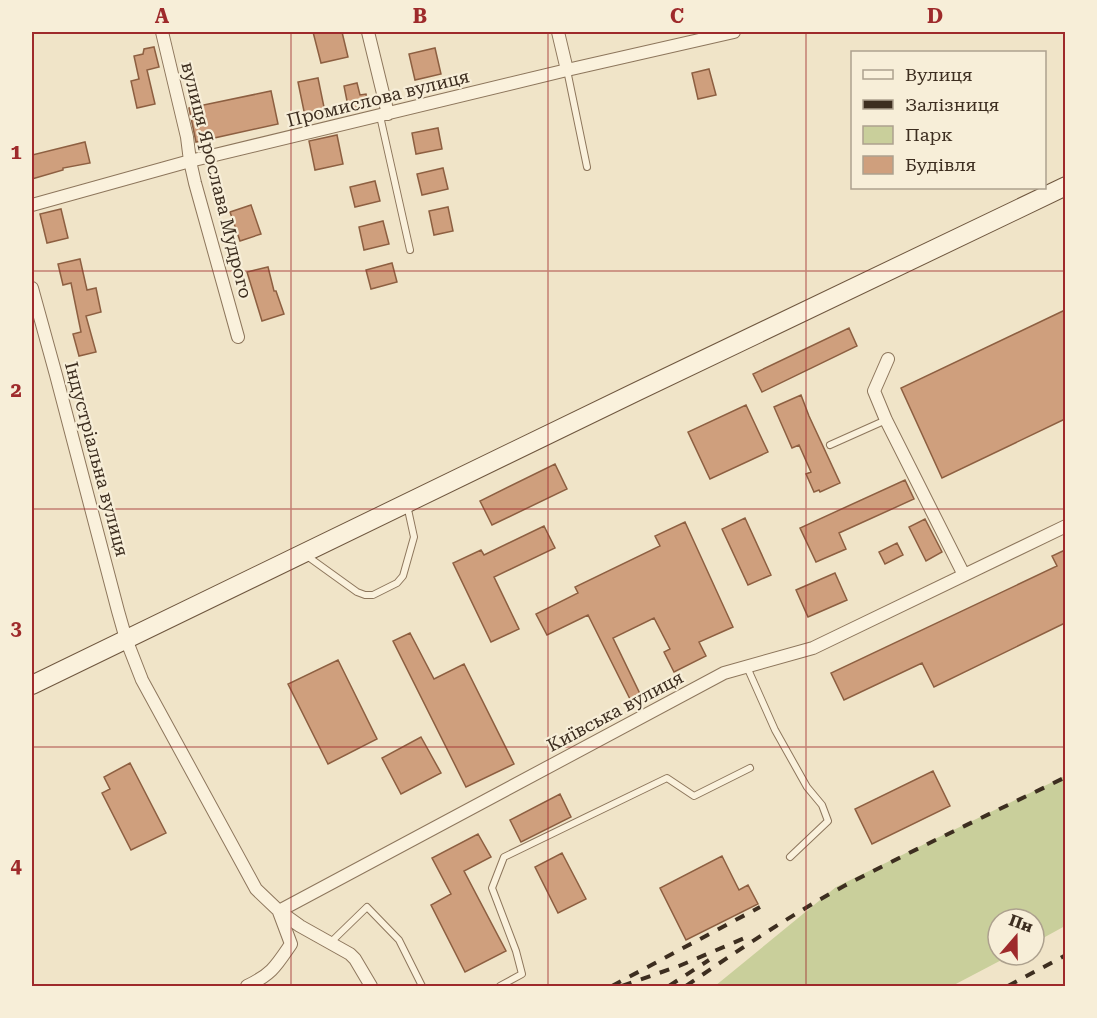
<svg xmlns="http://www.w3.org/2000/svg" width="1097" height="1018" font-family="'Roboto Serif',serif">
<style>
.green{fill:#c9cf9b}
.building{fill:#cf9f7d;stroke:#8d5f41;stroke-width:1.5}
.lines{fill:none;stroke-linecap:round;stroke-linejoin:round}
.service-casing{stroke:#8d765c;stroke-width:8}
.minor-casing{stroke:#8d765c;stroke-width:14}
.secondary-casing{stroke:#6f573f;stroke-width:20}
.service{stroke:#faf1dc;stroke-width:6}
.minor{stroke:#faf1dc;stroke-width:12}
.secondary{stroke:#faf1dc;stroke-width:18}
.rail{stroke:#3d2e20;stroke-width:4;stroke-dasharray:10 10;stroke-linecap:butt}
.grid{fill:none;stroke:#9e2a2b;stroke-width:1.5;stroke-opacity:0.55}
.labels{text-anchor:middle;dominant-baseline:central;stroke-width:4.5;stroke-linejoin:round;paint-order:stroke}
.street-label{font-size:18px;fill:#3d2e20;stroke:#f7eed8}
.neatline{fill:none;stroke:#9e2a2b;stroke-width:2}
.grid-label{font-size:20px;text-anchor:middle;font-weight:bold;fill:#9e2a2b}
</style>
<rect width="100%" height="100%" fill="#f0e4c8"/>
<!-- green -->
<path class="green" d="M1065,776V926L1034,943V919H998V955H1011L952,986H715L836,887Z"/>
<!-- building -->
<path class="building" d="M313,32H342L348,57L321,63Z
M154,47L159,67L147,70L155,104L137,108L131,81L139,79L134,56L143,54L144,49Z
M435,48L441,74L415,80L409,54Z
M709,69L716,95L698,99L692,73Z
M318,78L325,112L305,116L298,82Z
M357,83L360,95L366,94L369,107L349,111L344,86Z
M271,91L278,124L196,142L189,108Z
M438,128L442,149L416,154L412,133Z
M337,135L343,164L315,170L309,141Z
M85,142L90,163L63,168V170L32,179V155Z
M443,168L448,189L422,195L417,174Z
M375,181L380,201L355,207L350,187Z
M251,205L261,234L240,241L230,212Z
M448,207L453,231L434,235L429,211Z
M61,209L68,238L47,243L40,214Z
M383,221L389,244L364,250L359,227Z
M80,259L87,290L96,288L101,312L86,316L96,352L79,356L73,334L81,332L71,283L63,285L58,264Z
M392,263L397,282L371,289L366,270Z
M268,267L274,291H276L284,314L262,321L247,272Z
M1065,310V419L942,478L901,388Z
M849,328L857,346L762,392L753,374Z
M801,395L809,416L840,483L820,492L819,490L814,492L806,474L811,472L799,445L792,448L774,407Z
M746,405L768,452L710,479L688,432Z
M555,464L567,489L492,525L480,501Z
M905,480L914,499L839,533L846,549L816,562L800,528Z
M745,518L771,575L748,585L722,529Z
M925,519L942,552L926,561L909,527Z
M685,522L733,627L699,642L706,656L674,672L664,652L670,649L654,618L613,638L641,696L631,701L588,615L547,635L536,614L578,593L575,587L660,546L655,536Z
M544,526L555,548L494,577L519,629L491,642L453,563L481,550L484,555Z
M897,543L903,555L885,564L879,552Z
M1065,550V623L934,687L922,663L844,700L831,673L1057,566L1052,556Z
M835,573L847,600L808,617L796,590Z
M410,633L434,679L464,664L514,764L466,787L393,641Z
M338,660L377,739L328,764L288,684Z
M421,737L441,773L401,794L382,758Z
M130,763L166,833L131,850L102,793L110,789L104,777Z
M933,771L950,806L872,844L855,809Z
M560,794L571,817L521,842L510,820Z
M478,834L491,857L464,871L506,951L465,972L431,905L451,894L432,858Z
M562,853L586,899L558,913L535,867Z
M722,856L739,890L748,885L758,904L686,940L660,888Z"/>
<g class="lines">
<!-- service casing -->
<g class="service-casing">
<path id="service" d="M567,70L587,167
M380,116L410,250
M830,445L886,420
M307,556L357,592L365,595H373L397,583L403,576L414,537L407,505
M747,667L775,730L807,787L822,805L828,821L790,857
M330,943L367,907L399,940L422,986
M500,986L522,974L516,951L492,888L504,857L667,778L694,796L750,768"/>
</g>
<!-- minor casing -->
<g class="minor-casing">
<path id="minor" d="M162,32L187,137L190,161L195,183L238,337
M368,32L388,114
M558,32L567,70
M32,205L190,161L567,70L734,32
M32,288L56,375L118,611L126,639L142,680L256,889L279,911L300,926L350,954L355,959L371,986
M888,359L874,391L886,420L964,575
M279,911L724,673L813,648L1066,526
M247,986C272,974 276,966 291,944L279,912"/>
</g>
<!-- secondary casing -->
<g class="secondary-casing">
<path id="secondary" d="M32,685L638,391L1066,186"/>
</g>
<!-- service -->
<use href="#service" class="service"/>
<!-- minor -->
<use href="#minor" class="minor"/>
<!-- secondary -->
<use href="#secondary" class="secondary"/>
<!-- rail -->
<path class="rail" d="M612,986L760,907
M622,986L679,966L747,937
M669,986L709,960
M686,986C737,951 789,916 844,886C917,848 992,813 1066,777
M1008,986L1066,955"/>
</g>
<!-- grid -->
<path class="grid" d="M291,32V986M548,32V986M806,32V986M32,271H1066M32,509H1066M32,747H1066"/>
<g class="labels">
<!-- street labels -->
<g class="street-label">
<text transform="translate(378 98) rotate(-14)">Промислова вулиця</text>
<text transform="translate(217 180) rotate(76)">вулиця Ярослава Мудрого</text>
<text transform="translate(97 459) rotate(75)">Індустріальна вулиця</text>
<text transform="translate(615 711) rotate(-28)">Київська вулиця</text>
</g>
</g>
<!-- border -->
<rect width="1097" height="1018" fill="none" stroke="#f7eed8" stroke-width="66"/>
<!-- legend -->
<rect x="851" y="51" width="195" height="138" fill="#f7eed8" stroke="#ada18e" stroke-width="1.5"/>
<rect x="863" y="70" width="30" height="9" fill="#faf1dc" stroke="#ada18e" stroke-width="1.5"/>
<text x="905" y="81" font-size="18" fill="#3d2e20">Вулиця</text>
<rect x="863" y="100" width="30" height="9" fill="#3d2e20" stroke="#ada18e" stroke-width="1.5"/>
<text x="905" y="111" font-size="18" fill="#3d2e20">Залізниця</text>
<rect x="863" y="126" width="30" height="18" fill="#c9cf9b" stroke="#ada18e" stroke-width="1.5"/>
<text x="905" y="141" font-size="18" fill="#3d2e20">Парк</text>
<rect x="863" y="156" width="30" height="18" fill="#cf9f7d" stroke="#ada18e" stroke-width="1.5"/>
<text x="905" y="171" font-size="18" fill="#3d2e20">Будівля</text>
<!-- north arrow -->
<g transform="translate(1016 937) rotate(20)"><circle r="28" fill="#f7eed8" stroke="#ada18e" stroke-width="1.5"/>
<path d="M0-4.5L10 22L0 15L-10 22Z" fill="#9e2a2b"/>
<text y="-9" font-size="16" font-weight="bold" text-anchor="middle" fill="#3d2e20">Пн</text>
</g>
<rect x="33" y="33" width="1031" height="952" class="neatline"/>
<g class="grid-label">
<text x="162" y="23">A</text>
<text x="420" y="23">B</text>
<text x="677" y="23">C</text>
<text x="935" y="23">D</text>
<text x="16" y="159">1</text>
<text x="16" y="397">2</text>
<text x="16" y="635">3</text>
<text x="16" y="873">4</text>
</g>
</svg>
